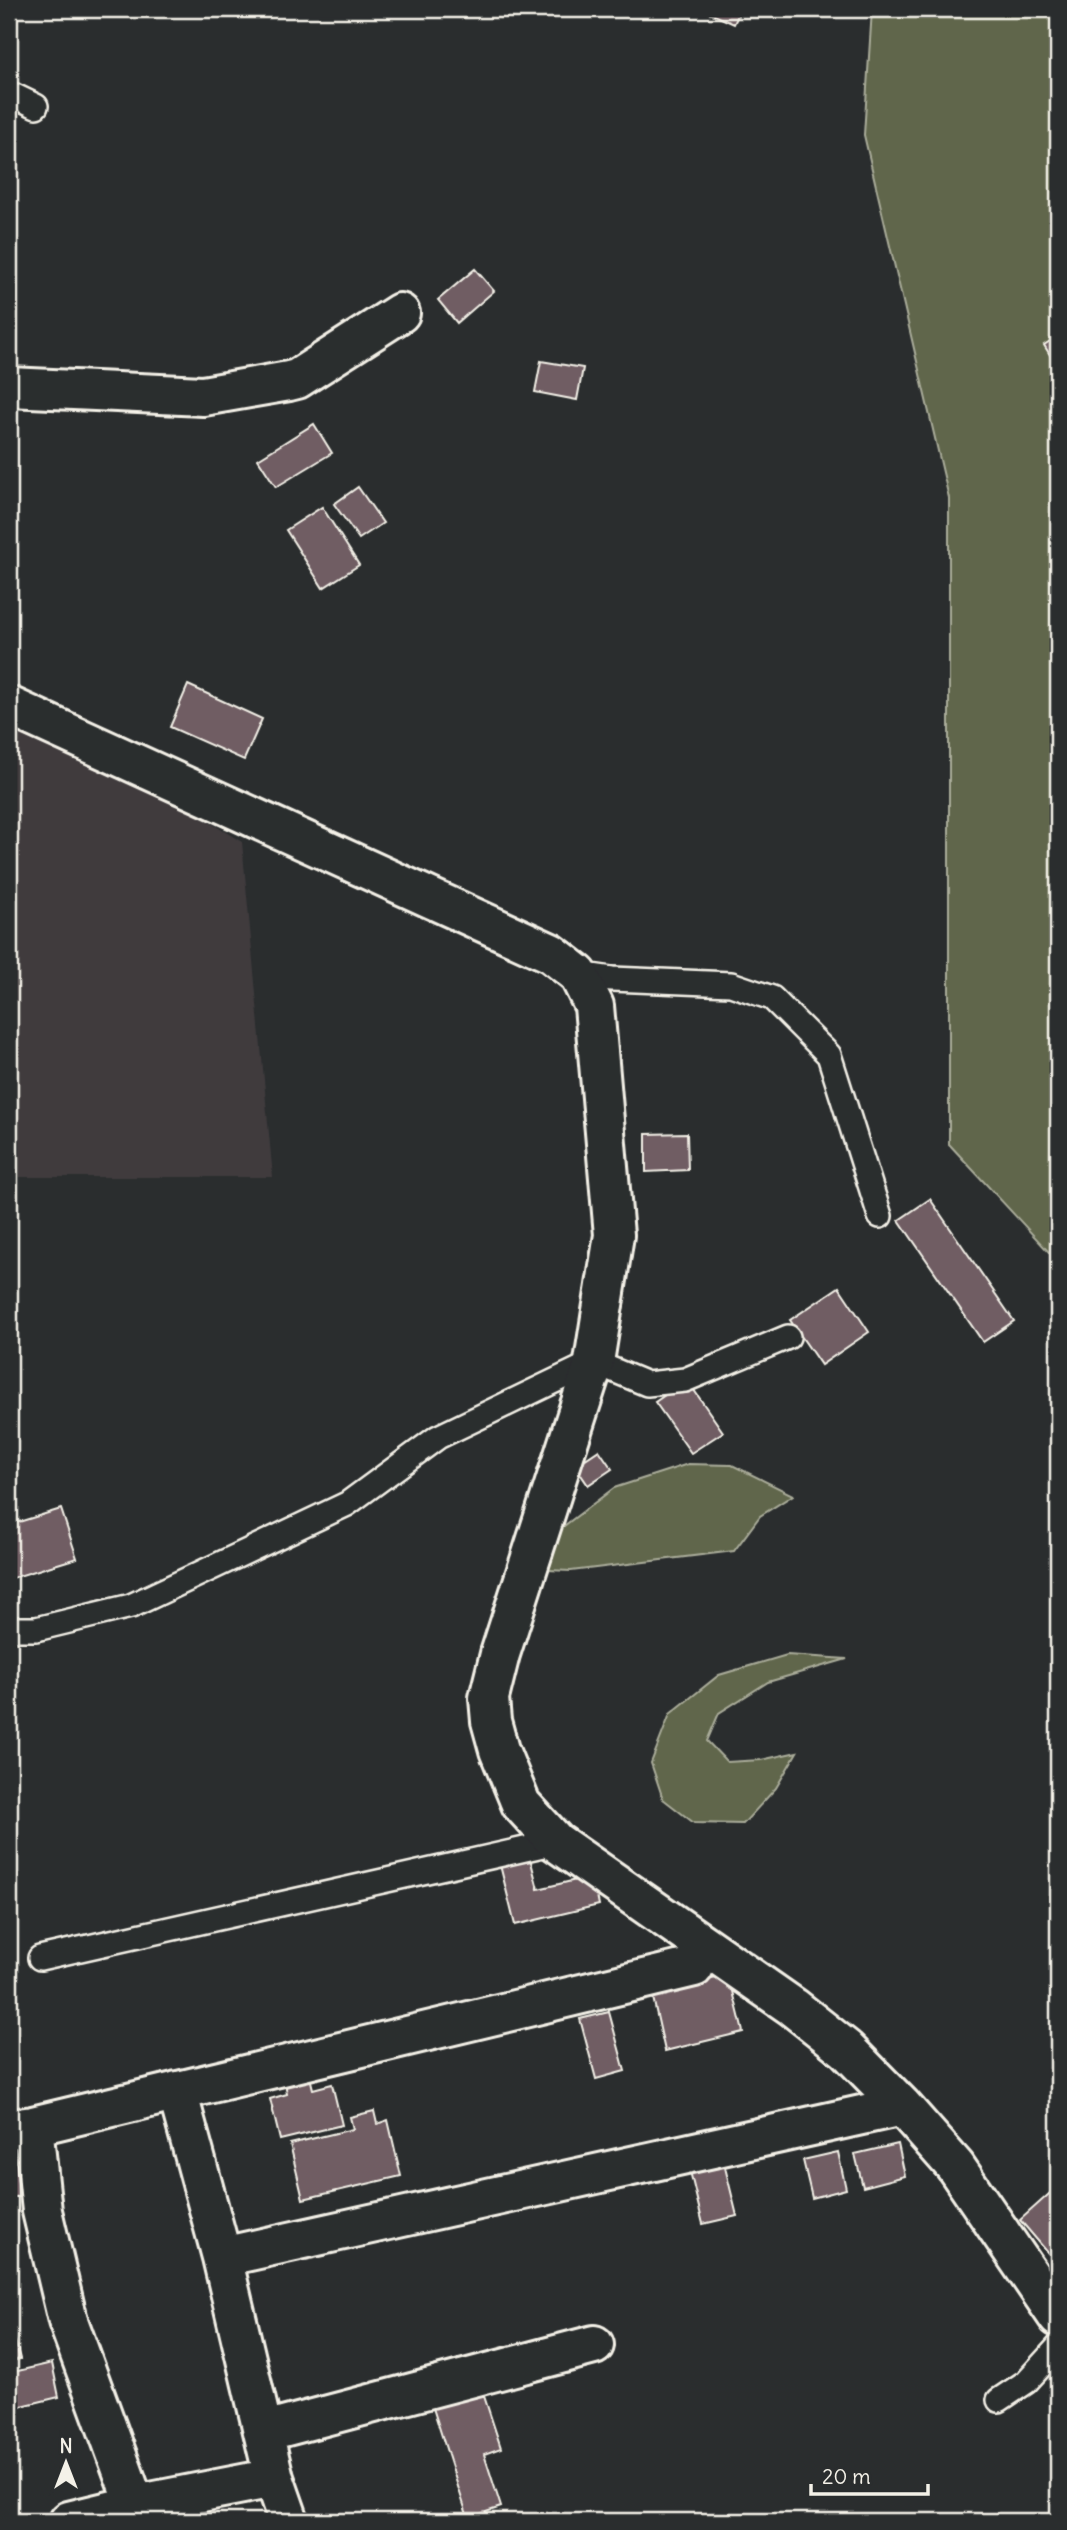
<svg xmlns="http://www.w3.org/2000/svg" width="1067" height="2530" font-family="Delius,sans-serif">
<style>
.built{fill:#3f3b3e}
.green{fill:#60664c;stroke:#aaac9a;stroke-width:2}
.building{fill:#6f5d64;stroke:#f4f1e8;stroke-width:2}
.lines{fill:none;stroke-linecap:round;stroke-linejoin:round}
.service-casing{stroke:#f4f1e8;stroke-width:28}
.minor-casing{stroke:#f4f1e8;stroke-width:44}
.service{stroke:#2a2d2e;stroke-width:23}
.minor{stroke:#2a2d2e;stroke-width:38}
</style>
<rect width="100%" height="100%" fill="#2a2d2e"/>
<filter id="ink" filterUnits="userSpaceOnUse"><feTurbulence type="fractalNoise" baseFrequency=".0143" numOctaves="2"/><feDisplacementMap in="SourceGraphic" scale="14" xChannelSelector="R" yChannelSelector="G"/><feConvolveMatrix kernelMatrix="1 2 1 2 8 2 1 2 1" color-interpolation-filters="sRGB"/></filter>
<g filter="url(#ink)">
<!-- built -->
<path class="built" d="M9,724L168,797L242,842L273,1177H9Z"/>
<!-- green -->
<path class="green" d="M872,9H1058V1262L949,1144V498L864,135Z
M688,1464L732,1465L793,1495L760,1516L734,1551L571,1571L524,1569L556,1532L614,1488Z
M787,1655L847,1659L768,1682L719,1713L707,1741L727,1762L761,1760L797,1752L776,1788L743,1824L694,1823L663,1799L651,1763L670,1714L719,1675Z"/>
<!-- building -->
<path class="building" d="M701,9H741L734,24Z
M475,269L494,291L457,323L438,300Z
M1058,336V368L1044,345Z
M541,361L583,368L577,400L535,392Z
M314,424L332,453L276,487L258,459Z
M358,487L383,523L359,539L334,504Z
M322,507L359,565L323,588L286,530Z
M188,685L262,719L244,760L170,727Z
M687,1133L688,1170L646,1172V1134Z
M930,1199L1014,1321L983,1342L899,1220Z
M839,1287L869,1332L821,1365L790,1320Z
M687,1380L723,1432L691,1453L655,1402Z
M599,1450L612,1469L588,1485L575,1466Z
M61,1509L77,1558L9,1579V1525Z
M530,1858L538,1889L593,1876L599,1905L515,1925L500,1865Z
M729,1975L743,2032L665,2051L652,1993Z
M609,2012L625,2071L596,2079L580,2019Z
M310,2077L313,2089L332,2084L342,2125L280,2140L270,2099L287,2094L285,2083Z
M374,2111L377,2124L388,2120L401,2176L303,2199L290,2144L353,2129L350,2117Z
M898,2144L905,2176L863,2187L855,2154Z
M838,2152L846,2189L812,2198L803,2160Z
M722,2155L737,2216L703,2224L688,2163Z
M9,2158H24V2197H9Z
M1058,2186V2246L1049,2254L1020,2220Z
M9,2317L20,2359L9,2362Z
M52,2363L59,2397L9,2409V2373Z
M483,2393L501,2448L484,2454L501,2507L468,2518L433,2408Z
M209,2513L211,2521H176Z"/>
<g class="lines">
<!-- service casing -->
<g class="service-casing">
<path id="service" d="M9,93L36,106
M578,974L612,979L731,984L772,998L829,1055L880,1216
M9,1629H36L131,1606L347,1504L438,1437L594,1362L647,1384L685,1380L788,1337
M40,1958L556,1842
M999,2400L1026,2382L1058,2347"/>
</g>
<!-- minor casing -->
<g class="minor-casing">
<path id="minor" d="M9,387L203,396L289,381L297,379L400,313
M9,706L551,953L578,974L594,1006L614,1235L594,1362L500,1654L489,1698L491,1721L499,1750L521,1804L556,1842L793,2007L846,2049L902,2106L955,2166L1058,2317
M177,2091L222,2257L274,2478L289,2521
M33,2126L42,2211L68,2321L135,2505
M9,2129L33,2126L694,1967L703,1945
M222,2257L902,2106
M264,2432L594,2345
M69,2521L135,2505L274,2478"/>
</g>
<!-- service -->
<use href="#service" class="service"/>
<!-- minor -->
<use href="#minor" class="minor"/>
</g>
</g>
<!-- margin -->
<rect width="1067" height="2530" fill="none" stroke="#2a2d2e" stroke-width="35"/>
<rect x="18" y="18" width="1032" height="2495" fill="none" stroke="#f4f1e8" stroke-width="2.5" filter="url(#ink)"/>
<!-- north arrow -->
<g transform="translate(66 2463)" stroke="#2a2d2e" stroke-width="5" paint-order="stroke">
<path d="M0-5L12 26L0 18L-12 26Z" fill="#f4f1e8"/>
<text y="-10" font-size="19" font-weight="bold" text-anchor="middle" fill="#f4f1e8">N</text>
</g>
<!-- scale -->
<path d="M811 2484v10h117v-10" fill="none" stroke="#f4f1e8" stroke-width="3.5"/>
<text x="822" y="2484" font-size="21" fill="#f4f1e8" stroke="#2a2d2e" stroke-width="5" paint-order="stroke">20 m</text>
</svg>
